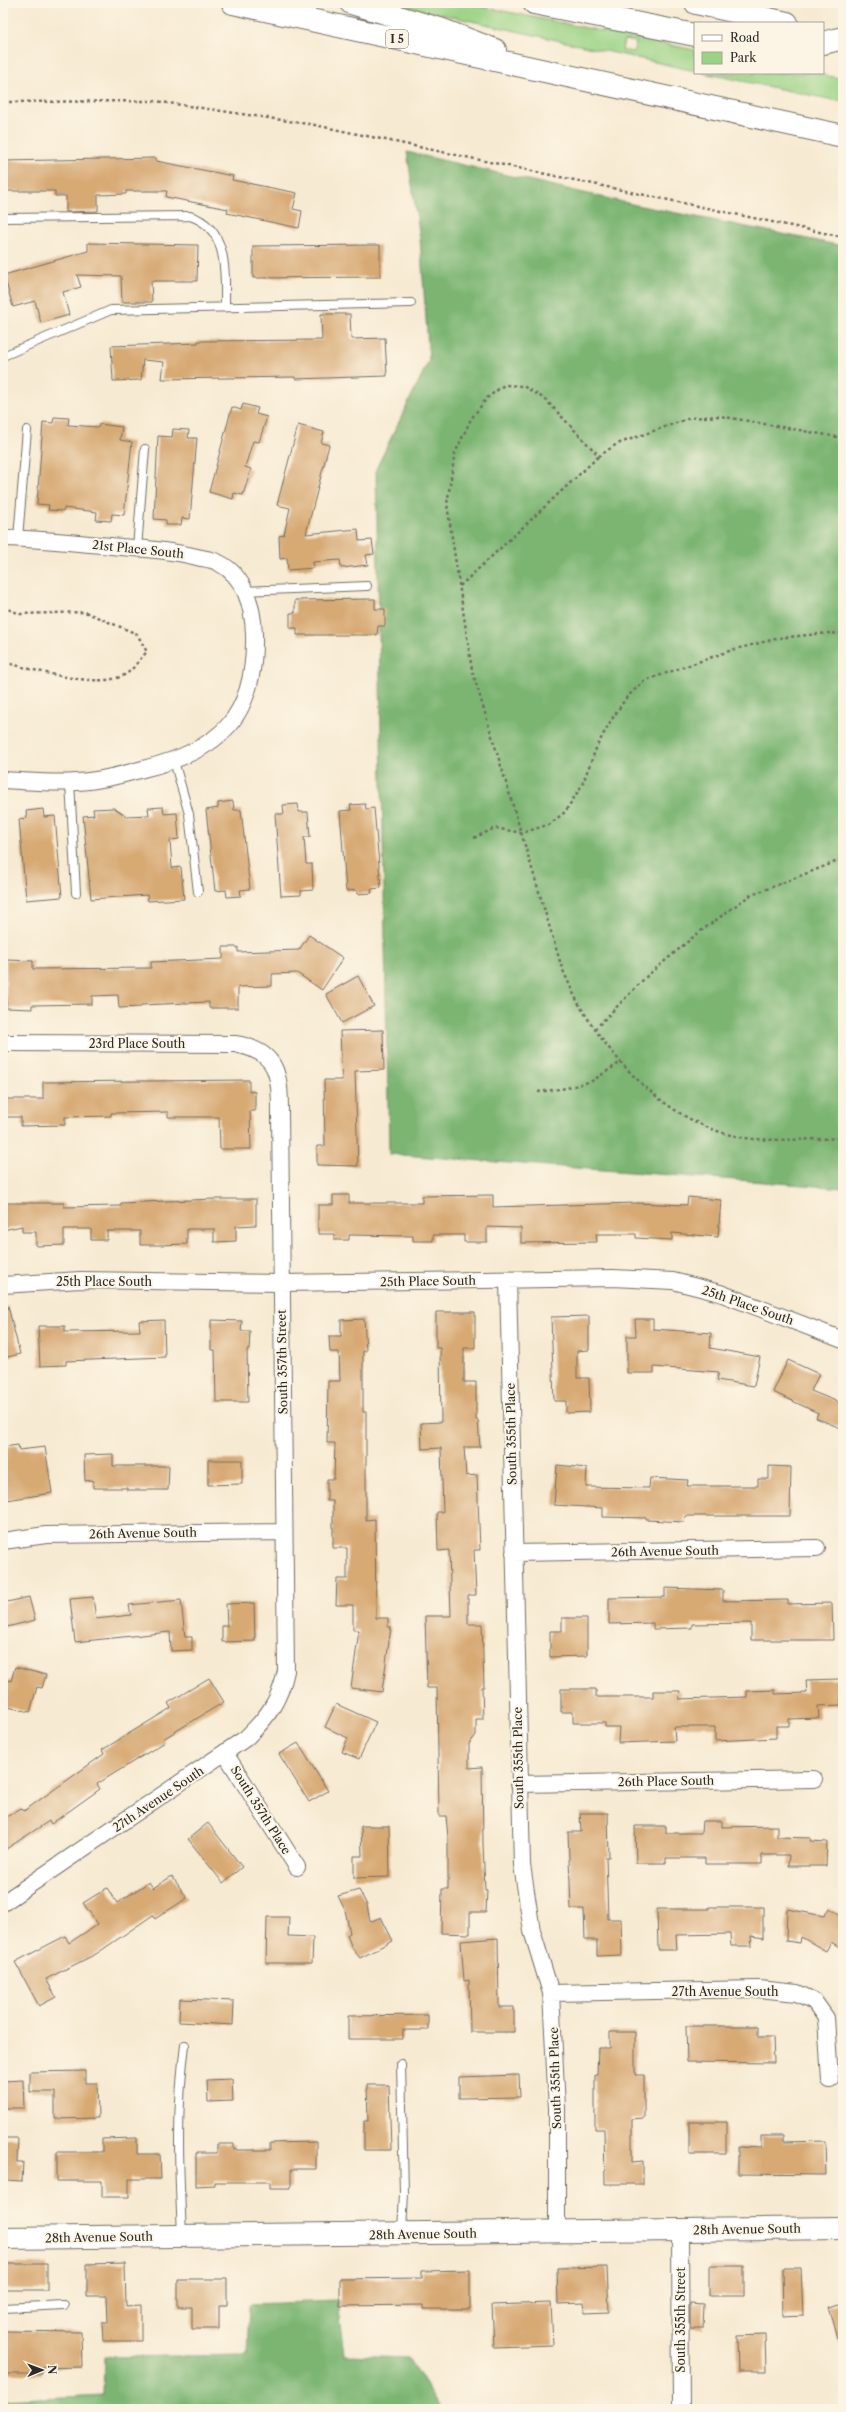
<svg xmlns="http://www.w3.org/2000/svg" width="846" height="2412" font-family="'Libre Caslon Text',serif">
<style>
.green{fill:#9bd385;stroke:#637f58;fill-rule:evenodd}
.forest{fill:#7cb572;stroke:#54704e}
.building{fill:#d7a973}
.lines{fill:none;stroke-linecap:round;stroke-linejoin:round}
.lane-casing{stroke:#726e65;stroke-width:10}
.street-casing{stroke:#726e65;stroke-width:18}
.secondary-casing{stroke:#726e65;stroke-width:24}
.highway-casing{stroke:#726e65;stroke-width:24}
.path{stroke:#726e65;stroke-width:2.5;stroke-dasharray:3 3;stroke-linecap:butt}
.lane{stroke:#fff;stroke-width:8}
.street{stroke:#fff;stroke-width:16}
.secondary{stroke:#fff;stroke-width:22}
.highway{stroke:#fff;stroke-width:22}
.labels{text-anchor:middle;dominant-baseline:central;stroke-width:4;stroke-linejoin:round;paint-order:stroke}
.shield{fill:#fcf5e5;stroke:#6a6863;stroke-width:1}
.shield-label{font-size:11px;font-weight:bold;fill:#2b2b2b}
.street-label{font-size:12px;fill:#2b2b2b;stroke:#fcf5e5}
</style>
<rect width="100%" height="100%" fill="#fcf5e5"/>
<filter id="ink" filterUnits="userSpaceOnUse"><feTurbulence type="fractalNoise" baseFrequency=".025" numOctaves="2"/><feDisplacementMap in="SourceGraphic" scale="8" xChannelSelector="R" yChannelSelector="G"/><feConvolveMatrix kernelMatrix="1 2 1 2 8 2 1 2 1" color-interpolation-filters="sRGB"/></filter>
<filter id="wash" filterUnits="userSpaceOnUse"><feTurbulence type="fractalNoise" baseFrequency=".012" numOctaves="4" result="noise"/><feDisplacementMap in="SourceGraphic" scale="16" xChannelSelector="R" yChannelSelector="G"/><feGaussianBlur stdDeviation="0.9" result="paint"/><feColorMatrix in="noise" values="0 0 0 0 0 0 0 0 0 0 0 0 0 0 0 0 0 1.4 0 .05"/><feComposite in="paint" operator="in"/></filter>
<g filter="url(#wash)">
<rect width="100%" height="100%" fill="#f7ead2"/>
<!-- green -->
<path class="green" d="M391,3H464L695,50V71ZM624,40L636,42L633,52L622,50Z
M703,73H814L843,79V102Z"/>
<!-- forest -->
<path class="forest" d="M407,152L636,205L843,246V1188L389,1154L376,469L429,360L420,238Z
M338,2301L345,2355L408,2357L440,2409H3V2400L103,2395L104,2357L247,2355L249,2304Z"/>
<g id="blocks">
<!-- building -->
<path class="building" d="M156,158V161L233,176L232,180L297,193L293,209L302,211L299,228L227,213L228,209L166,197L167,191H126V194L98,195V211L66,212V196H55V191H3V161Z
M88,243L198,245L197,281H151L152,302H122L121,276L77,275L81,287L63,292L69,315L41,323L35,301L13,307L4,275L88,251Z
M380,245V277L253,278V246Z
M321,314H350L351,339L385,338L387,376L295,379V377L162,379L164,362L143,360L141,380L113,381L111,346L198,343V341L322,340Z
M243,404L258,408L256,414L267,417L259,442L253,441L245,467L251,469L243,495L234,493L233,499L209,492L232,407L241,410Z
M54,417L69,418L68,425L99,427V424L122,427L120,440L132,442L124,515L112,514L111,521L96,520L97,512L64,508V511L48,510L49,505L37,504L43,422L53,423Z
M298,425L324,432L321,443L329,445L306,534L358,529L359,541L372,540L374,554L366,555L368,565L341,568L340,560L313,562L314,568L288,570L287,558L280,559L279,536L284,535L290,508L277,505Z
M173,429L189,430L188,438H197L190,519L182,518L181,525H166V520L154,519L158,436L172,437Z
M375,599V609H385V626H378L377,635H297V628H290V613H295V600Z
M233,801L234,810H241L250,889L240,890L241,896L227,897L226,890L215,891L206,810L218,808V803Z
M298,804L299,812H308L310,837H304L306,864H312L313,890L301,891V895L281,896L275,814H284L283,805Z
M365,804L366,809L374,808L381,888L371,889L372,893L357,894V890L346,891L340,811L351,810L350,805Z
M163,807L164,814L177,813L179,839L170,840L172,868L181,867L184,899L148,901L147,895L91,899L83,816L94,815L93,809L114,808L126,816L149,815L148,808Z
M43,809L44,817L55,816L62,897L26,900L19,819L27,818L26,811Z
M309,935L343,958L322,990L297,973L272,974V986L238,987V1008H209V1002L141,1005V1007L119,1008L118,995L92,996V1004L32,1005V1009L6,1008V960L33,961V969L151,968V962L223,959V947H238V952L299,950Z
M358,976L374,1006L342,1023L326,994Z
M383,1030L384,1070L355,1071L358,1166L317,1165V1146H325L324,1080H342L340,1031Z
M249,1080V1091L255,1092V1111H250L251,1149H220L219,1117H168V1112L111,1113V1116L65,1117V1125L21,1126V1117H3V1099H43V1082Z
M333,1195H349V1203H422V1196L493,1195V1207L637,1203L687,1205L688,1197L721,1200L718,1237L672,1233V1240L636,1238V1234H596L597,1242L521,1243V1228L487,1227V1242H464V1235H433V1241H413V1236L349,1235V1240H334V1234H318V1205H333Z
M214,1199H256V1225L236,1226V1241L214,1242V1229H187V1244L161,1245H140V1231H107V1240H91V1229H64V1245L36,1246V1232H22V1226L3,1230V1203H64V1207L121,1206V1203Z
M3,1306H8L20,1354L3,1358Z
M436,1312H475V1348H464V1382H476V1420H478L480,1447H464L466,1476L477,1475L479,1524L480,1550H474L476,1595H468V1624H482L484,1687H482L483,1719H476V1735L469,1744V1768L482,1767L483,1844L485,1890H487L486,1912H470V1934L441,1933L442,1889H448V1837L446,1816H439L437,1688H427L425,1616H451L449,1550L438,1551L437,1512H443L441,1448L422,1449L421,1423L441,1422L440,1348H436Z
M589,1316V1350L577,1351V1378H589L590,1412L566,1413V1401H554L551,1317Z
M364,1319L366,1351H363V1412H366V1520L375,1519L376,1618H388V1627H391L382,1692L351,1688L359,1630H353V1605H336L337,1579H347V1548H333V1501H327V1479H334L335,1443H327L328,1381H340L339,1352H330L329,1336H341V1320Z
M635,1319H653V1329L711,1333L710,1348L760,1357L754,1386L717,1380L719,1372L654,1367V1373H627V1336H636Z
M164,1320L165,1357L66,1361V1365L40,1366L38,1326H65V1332L140,1331L139,1321Z
M211,1320L242,1321L241,1331H250L249,1350H247L248,1402H216L215,1350H211Z
M788,1360L819,1374L811,1391L843,1404V1429L816,1418L818,1413L773,1392Z
M18,1445L19,1450L45,1447L52,1493L7,1500L3,1473V1447Z
M113,1454V1466H169L168,1490H127V1488H93V1480L85,1481L84,1455Z
M208,1460H242V1484L208,1485Z
M557,1465L587,1468L586,1487L649,1488L650,1478L688,1480L687,1486H758V1479H769V1466L791,1467L790,1516H685L684,1522L647,1520V1518L603,1517V1508L554,1505Z
M665,1588L723,1590V1601L788,1600V1604L832,1603L833,1640H751V1623L692,1624V1628L653,1629V1623L609,1624V1598L665,1597Z
M29,1597L35,1620L3,1628V1603Z
M93,1597L96,1619L131,1615L129,1605L181,1600L185,1637H192V1650L171,1651L170,1632L75,1642L70,1599Z
M254,1603L255,1641L222,1642V1626H227L226,1604Z
M562,1618H587V1656L550,1657V1631H562Z
M15,1667L46,1675L42,1688L37,1687L30,1712L3,1706V1679L11,1681Z
M209,1678L224,1702L163,1739L165,1742L97,1784L100,1789L51,1824L49,1821L3,1851V1819L21,1808L24,1811L104,1754L102,1750L171,1708L168,1703Z
M840,1679L841,1705L818,1706L819,1718L789,1719V1726H776V1738L715,1741V1727H674L675,1741L618,1743L619,1727H605V1723H573V1712H561V1689H596V1697H653V1691H680L679,1699L747,1697V1691L775,1690V1694L807,1693L806,1680Z
M336,1704L376,1722L359,1759L342,1752L348,1738L325,1727Z
M298,1743L328,1791L309,1802L279,1754Z
M580,1813H608L609,1857H606L608,1919H621L622,1955L597,1956V1940H585L584,1909H571L568,1832H581Z
M702,1821H722V1827L777,1826V1837L811,1838L810,1841L827,1842L826,1866H788L789,1855H762V1864H705V1858H666V1863H636L635,1826H666V1833H701Z
M208,1823L242,1867L223,1883L188,1839Z
M361,1826H389L390,1877L354,1878V1856H362Z
M172,1876L187,1898L155,1919L153,1915L96,1954L46,1979L56,1997L39,2006L15,1962L65,1936L69,1943L98,1924L83,1903L107,1888L117,1903L149,1882L153,1888Z
M359,1890L367,1905L370,1922L381,1917L393,1941L360,1958L352,1948L347,1935L350,1933L345,1910L338,1896Z
M709,1907H763V1938L751,1936L752,1946H731L730,1934L676,1935L677,1950H658L657,1909H709Z
M829,1908L843,1916V1949L831,1942L826,1951L801,1937L800,1943L786,1941L787,1909L824,1916Z
M267,1917H289L288,1936L313,1937L312,1963H266Z
M498,1938L499,2007H514V2032H470L469,1980L464,1981L461,1941Z
M180,1999L234,2001L233,2025L179,2022Z
M428,2015V2030H403V2039H348V2016Z
M686,2026H758V2037H773L774,2063L687,2062Z
M610,2032H635V2075H644V2118L632,2119V2162L643,2161V2184H605L604,2129H595V2075H597L598,2048H610Z
M85,2071V2083H97L98,2118L55,2119V2092H30V2072Z
M519,2075L520,2097L459,2098V2077Z
M232,2079L233,2101L208,2102L207,2080Z
M23,2080L24,2108H3V2081Z
M367,2085H389L391,2150H364V2121H368Z
M689,2122H726V2154H689Z
M761,2136H783V2142L825,2141L826,2175L738,2174V2147L761,2148Z
M3,2138H18L17,2162H23L22,2181L5,2180Z
M137,2138V2154H160L161,2179H129V2197H102V2181H57V2152H102V2139Z
M316,2142V2169H291V2188H270V2182H214V2185L196,2186V2153H217V2144H234V2150H270V2143Z
M125,2263L126,2306L141,2305V2341H103L102,2322H108L107,2296H87V2264Z
M3,2264H47V2290H3Z
M709,2266H744V2296H709Z
M607,2267L609,2312L585,2313L584,2303L558,2304L557,2268Z
M782,2268H801L803,2315L783,2316Z
M470,2270V2309H423V2305L340,2306V2279L422,2278V2271Z
M178,2279H227V2306H219V2329H192V2307H178Z
M551,2303L553,2345L494,2347L492,2305Z
M690,2303L704,2304L703,2329H690Z
M843,2303V2345H839L828,2307Z
M3,2331L81,2332L82,2367L42,2368V2374H3Z
M765,2335L766,2371H738L737,2336Z"/>
</g>
</g>
<g filter="url(#ink)">
<use href="#blocks" fill-opacity="0" stroke="#726e65" stroke-width="1"/>
<g class="lines">
<!-- lane casing -->
<g class="lane-casing">
<path id="lane" d="M3,218L190,216C229,228 225,274 225,307
M3,356L111,310L411,303
M18,538L27,430
M137,548L145,449
M245,591L367,586
M174,761L189,814L198,892
M70,782L76,893
M401,2064L404,2193L402,2231
M182,2235C179,2169 176,2111 185,2045
M3,2308L64,2305"/>
</g>
<!-- street casing -->
<g class="street-casing">
<path id="street" d="M3,538C43,539 82,543 121,547C149,549 174,551 201,558C207,559 214,560 219,563C245,576 253,607 254,634C256,718 220,750 143,769C121,775 99,781 77,782C53,784 27,781 3,780
M3,1043L235,1044C278,1051 280,1075 280,1113L286,1671C280,1700 267,1718 246,1738L3,1903
M508,1280L522,1865L532,1931L551,1993L557,2108V2233
M3,1285L80,1280L281,1283L613,1278L673,1281L720,1293L843,1340
M3,1541L46,1535L284,1532
M514,1553L817,1548
M225,1753L297,1867
M519,1784L814,1779
M551,1993L759,1989L797,1993L814,2001L826,2018L830,2080
M680,2230L681,2409"/>
</g>
<!-- secondary casing -->
<g class="secondary-casing">
<path id="secondary" d="M3,2238L843,2228"/>
</g>
<!-- highway casing -->
<g class="highway-casing">
<path id="highway" d="M233,3L843,136
M351,3L440,29L495,50
M534,3L695,35
M696,3L787,23
M823,43L843,38"/>
</g>
<!-- path -->
<path class="path" d="M3,102L155,101L315,125L843,237
M843,438L720,416L690,418L617,444L599,456L545,399L523,386L504,385L487,398L471,419L455,453L447,504L472,670L562,968C568,981 573,994 580,1006C617,1068 679,1133 755,1139C784,1141 814,1139 843,1138
M460,586L599,456
M3,607L20,614L85,612L137,634L147,652C140,658 133,670 126,674C99,691 33,669 3,662
M474,838L495,828L522,833L550,824L565,812L582,785L597,746L610,722L626,698L644,681L732,650L779,638L828,633L843,634
M595,1029L647,976L698,933L749,896L843,859
M538,1092L567,1088L592,1081L621,1062"/>
<!-- lane -->
<use href="#lane" class="lane"/>
<!-- street -->
<use href="#street" class="street"/>
<!-- secondary -->
<use href="#secondary" class="secondary"/>
<!-- highway -->
<use href="#highway" class="highway"/>
</g>
</g>
<g class="labels">
<!-- shield labels -->
<rect class="shield" x="386" y="30" width="22" height="18" rx="3"/>
<g class="shield-label">
<text x="397" y="39">I 5</text>
</g>
<!-- street labels -->
<g class="street-label">
<text transform="translate(138 549) rotate(6)">21st Place South</text>
<text x="137" y="1043">23rd Place South</text>
<text x="104" y="1281">25th Place South</text>
<text transform="translate(428 1281) rotate(-1)">25th Place South</text>
<text transform="translate(748 1305) rotate(19)">25th Place South</text>
<text transform="translate(282 1362) rotate(-91)">South 357th Street</text>
<text transform="translate(511 1434) rotate(-91)">South 355th Place</text>
<text transform="translate(143 1533) rotate(-1)">26th Avenue South</text>
<text transform="translate(665 1551) rotate(-1)">26th Avenue South</text>
<text transform="translate(518 1758) rotate(-91)">South 355th Place</text>
<text transform="translate(666 1781) rotate(-1)">26th Place South</text>
<text transform="translate(158 1799) rotate(-34)">27th Avenue South</text>
<text transform="translate(261 1810) rotate(58)">South 357th Place</text>
<text x="725" y="1991">27th Avenue South</text>
<text transform="translate(555 2078) rotate(-92)">South 355th Place</text>
<text transform="translate(747 2229) rotate(-1)">28th Avenue South</text>
<text transform="translate(423 2234) rotate(-1)">28th Avenue South</text>
<text transform="translate(99 2237) rotate(-1)">28th Avenue South</text>
<text transform="translate(680 2320) rotate(-90)">South 355th Street</text>
</g>
</g>
<!-- margin -->
<rect width="846" height="2412" fill="none" stroke="#fcf5e5" stroke-width="16"/>
<!-- legend -->
<rect x="694" y="22" width="130" height="52" fill="#fcf5e5" stroke="#a8a49b"/>
<rect x="702" y="35" width="20" height="6" fill="#ffffff" stroke="#a8a49b"/>
<text x="730" y="42" font-size="12" fill="#2b2b2b">Road</text>
<rect x="702" y="52" width="20" height="12" fill="#9bd385" stroke="#a8a49b"/>
<text x="730" y="62" font-size="12" fill="#2b2b2b">Park</text>
<!-- north arrow -->
<g transform="translate(42 2370) rotate(89)" stroke="#fcf5e5" stroke-width="3" paint-order="stroke">
<path d="M0-3L7 15L0 10L-7 15Z" fill="#2b2b2b"/>
<text y="-6" font-size="11" font-weight="bold" text-anchor="middle" fill="#2b2b2b">N</text>
</g>
</svg>
